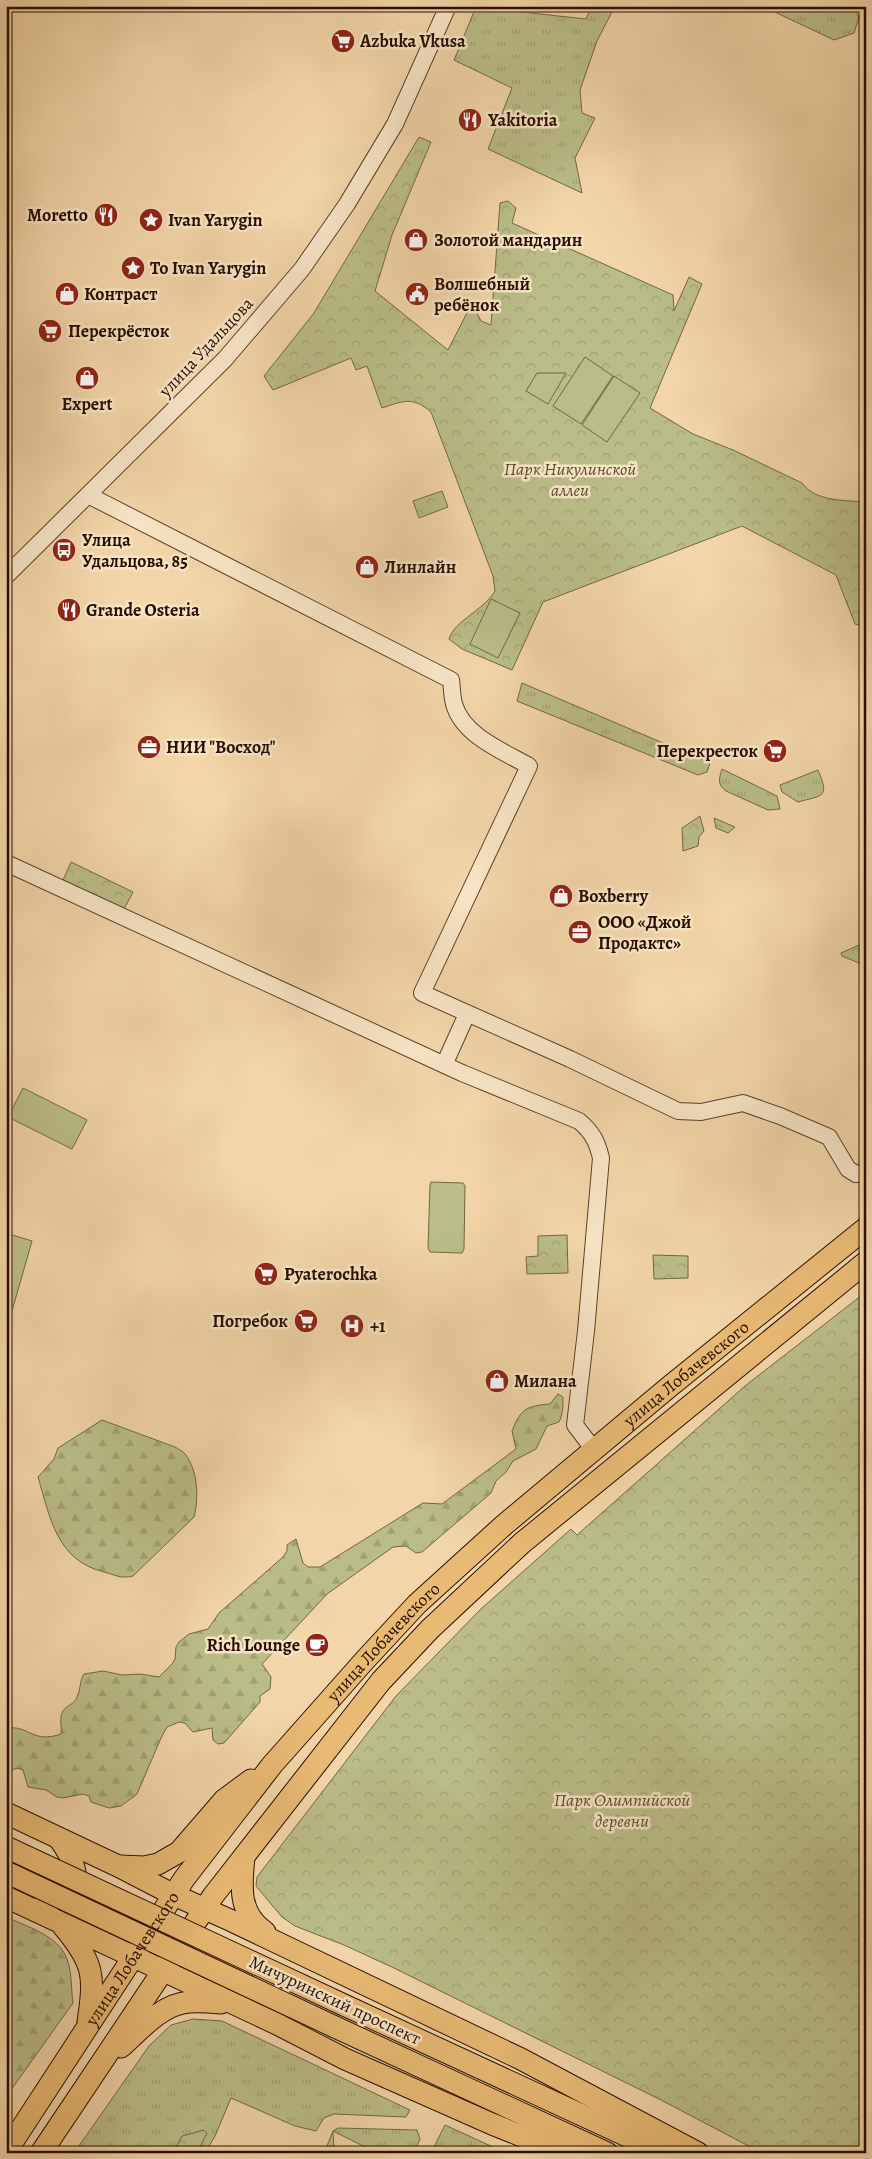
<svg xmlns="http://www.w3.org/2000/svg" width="872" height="2159" font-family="Alegreya,serif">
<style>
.grass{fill:url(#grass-tufts);stroke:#716644}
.forest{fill:url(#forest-firs);stroke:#716644}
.park{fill:url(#park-crowns);stroke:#716644}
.garden{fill:#babd88;stroke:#716644}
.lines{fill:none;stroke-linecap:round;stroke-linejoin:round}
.minor-casing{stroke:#5a402a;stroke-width:18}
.major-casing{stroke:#280e00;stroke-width:23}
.minor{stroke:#f7e4c6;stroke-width:16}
.major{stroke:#e9ba74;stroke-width:21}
.major-bridge-casing{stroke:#280e00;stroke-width:23;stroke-linecap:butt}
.major-bridge{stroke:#e9ba74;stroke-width:21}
.labels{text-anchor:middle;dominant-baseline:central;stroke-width:5;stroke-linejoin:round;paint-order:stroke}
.poi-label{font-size:18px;font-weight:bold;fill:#280e00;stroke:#f7e4c6;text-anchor:start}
.street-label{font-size:18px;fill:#280e00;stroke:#f7e4c6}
.park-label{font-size:18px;font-style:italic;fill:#5b4b30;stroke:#f7e4c6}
</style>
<defs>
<pattern id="grass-tufts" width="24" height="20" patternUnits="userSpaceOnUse" patternTransform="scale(1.25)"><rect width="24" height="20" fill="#babd88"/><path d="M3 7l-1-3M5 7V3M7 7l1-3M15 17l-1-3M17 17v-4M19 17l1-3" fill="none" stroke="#a0a174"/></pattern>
<pattern id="forest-firs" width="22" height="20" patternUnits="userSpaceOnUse" patternTransform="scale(1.25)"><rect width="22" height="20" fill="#babd88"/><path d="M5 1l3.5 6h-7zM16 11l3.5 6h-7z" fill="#a0a174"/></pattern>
<pattern id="park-crowns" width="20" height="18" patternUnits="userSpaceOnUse" patternTransform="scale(1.25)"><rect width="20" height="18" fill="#babd88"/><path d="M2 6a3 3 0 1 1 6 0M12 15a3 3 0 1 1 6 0" fill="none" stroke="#a0a174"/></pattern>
</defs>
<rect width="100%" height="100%" fill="#f2d5a8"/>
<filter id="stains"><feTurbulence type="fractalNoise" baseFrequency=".004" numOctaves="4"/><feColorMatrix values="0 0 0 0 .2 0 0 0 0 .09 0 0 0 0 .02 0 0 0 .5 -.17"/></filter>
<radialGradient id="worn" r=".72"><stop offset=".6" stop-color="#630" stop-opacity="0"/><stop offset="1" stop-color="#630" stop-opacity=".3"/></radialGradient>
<!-- grass -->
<path class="grass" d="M592,6H615L597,41L580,90L582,113L595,118L575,158L582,193L488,149L512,88L454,60L476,7L586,19Z
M762,6H851L859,17L854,33L834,40Z
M522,683L710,763L707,772L698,775L517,701Z
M722,769L777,796L780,809L768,810L726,791C717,784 719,779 722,769Z
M818,770C830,798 823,795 798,802L782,792L780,785Z
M193,2019L222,2021L410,2110L406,2117L334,2114L324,2118L316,2131L295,2126L231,2098L215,2136L205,2153H74L149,2046L171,2025Z
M445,2125L506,2153H431Z
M338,2128L417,2130L420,2139L414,2153H377L333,2131L334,2153H324L333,2131Z"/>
<!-- forest -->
<path class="forest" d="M558,1394L563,1397C563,1407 563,1414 559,1422L547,1426L536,1449L513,1461L506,1472L496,1481L491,1493L422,1552L416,1553L406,1546L393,1547L327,1594L262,1664L271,1677L270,1689L260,1696V1702L224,1743L218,1744L213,1740L212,1728L193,1732L185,1723L179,1722L167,1727L161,1738L137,1794L121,1806L109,1808L91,1802L89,1796L83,1794L63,1798L57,1797L46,1790L28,1787L23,1770L17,1768L6,1773V1728C30,1725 32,1744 61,1734C62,1727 59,1717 63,1711C67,1705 75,1704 77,1697C81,1689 79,1682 84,1674L103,1671L122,1675L140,1674L159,1677L172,1664L175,1659L176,1647L179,1642L189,1634L208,1629L219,1613L283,1557L287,1551V1545L296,1539L303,1563L308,1567H320L423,1503L442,1504L516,1449L512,1431C521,1408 527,1406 550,1404Z
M102,1420L175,1447C178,1449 183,1451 185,1454C198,1470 199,1499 194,1517L133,1576C120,1579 116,1575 104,1572C56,1560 50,1517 38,1477L54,1459L58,1448Z
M6,1917C26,1926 59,1936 67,1959C72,1972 71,1989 73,2003L6,2097Z"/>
<!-- park -->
<path class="park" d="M419,137L431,142L392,235L375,291L448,350L472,303L481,321L491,325L500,203L508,201L516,208L512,223L673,295L674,311L689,277L702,284L650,408L693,434L733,450L802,483C816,502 844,500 866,502V627L855,624L836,575L742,526L543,602L512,670L462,649L449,639C454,621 484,610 495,591L493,576L431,412C413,396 403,401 382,408L367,366L356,370L351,358L273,390L264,376L314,313Z
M442,491L448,507L419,518L413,501Z
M700,816L704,831L699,837L698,846L683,851L682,828Z
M714,818L735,827L728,833L716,828Z
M71,862L133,892L124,909L63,880Z
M866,942V966L842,956L841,953Z
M567,1235L568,1273L527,1274L526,1257L538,1256V1236Z
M653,1255L688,1256V1278L654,1279Z
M866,1292V2153H762L661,2100L394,1968L344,1945L295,1926L282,1917L256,1886L257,1877L396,1696L481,1609L571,1529L577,1535L745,1386Z
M204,2130L207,2133L197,2153H173L182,2136Z"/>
<!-- garden -->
<path class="garden" d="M585,357L613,376L581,424L553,406Z
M537,373H566L548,404L526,391Z
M614,376L640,393L607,442L582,425Z
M491,599L520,613L498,658L470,644Z
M23,1088L87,1120L72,1149L8,1117Z
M431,1182L463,1183L465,1186L464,1249L462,1253L430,1252L428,1248L430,1185Z
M6,1233L32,1241L6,1332Z"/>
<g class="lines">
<!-- minor casing -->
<g class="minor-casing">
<path id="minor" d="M88,495L451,680C452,688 452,697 454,704C463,736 503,751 529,766L422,993L570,1059L678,1111L701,1112L743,1103L780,1116L829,1137L848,1169L856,1174L866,1173
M6,576L225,359L302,269L347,204L395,124L448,6
M6,863L462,1073L579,1121C592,1132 597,1141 601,1158L586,1331L575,1425L594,1450
M444,1065L467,1014"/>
</g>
<!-- major casing -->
<g class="major-casing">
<g id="major">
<path d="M6,1813L118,1866L174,1895L232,1921L521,2059L698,2153"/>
<path d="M244,1857C241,1886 238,1914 265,1932"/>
<path d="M120,1866L144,1867L158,1864L179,1852L224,1800L251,1780"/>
<path d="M6,1897L277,2024L345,2059L492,2124L559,2151L568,2153"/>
<path d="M45,1902C85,1894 80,1868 60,1840"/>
<path d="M63,1926C94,1963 95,1975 88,2022"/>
<path d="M344,2005L664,2153"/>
<path d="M335,2027L607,2153"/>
<path d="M121,2047C140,2030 162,2004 189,2002C199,2001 210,2002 221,2003"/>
<path id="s1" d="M6,2152L184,1879L272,1765L365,1660L417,1604L504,1525L669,1387L866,1228"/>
<path d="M41,2153L213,1896L381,1681L430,1629L522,1543L866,1262"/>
</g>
</g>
<!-- minor -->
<use href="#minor" class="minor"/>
<!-- major -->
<use href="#major" class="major"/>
<!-- major-bridge casing -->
<g class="major-bridge-casing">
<path id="major-bridge" d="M6,1847L344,2005
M6,1872L335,2027"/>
</g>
<!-- major-bridge -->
<use href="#major-bridge" class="major-bridge"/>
</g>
<!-- icons -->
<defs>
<g id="supermarket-disc" transform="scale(1.25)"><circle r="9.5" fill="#8f2418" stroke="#f7e4c6"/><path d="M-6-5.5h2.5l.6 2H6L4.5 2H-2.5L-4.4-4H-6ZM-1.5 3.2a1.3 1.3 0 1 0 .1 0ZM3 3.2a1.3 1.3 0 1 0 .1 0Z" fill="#fff"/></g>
<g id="restaurant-disc" transform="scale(1.25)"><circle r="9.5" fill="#8f2418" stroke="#f7e4c6"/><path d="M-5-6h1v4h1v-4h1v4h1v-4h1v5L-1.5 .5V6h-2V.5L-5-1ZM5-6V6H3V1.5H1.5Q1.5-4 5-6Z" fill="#fff"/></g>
<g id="sight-disc" transform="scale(1.25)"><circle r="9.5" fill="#8f2418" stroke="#f7e4c6"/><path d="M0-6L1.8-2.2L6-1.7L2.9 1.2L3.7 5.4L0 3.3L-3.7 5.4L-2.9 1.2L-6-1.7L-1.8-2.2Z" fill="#fff"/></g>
<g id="shop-disc" transform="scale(1.25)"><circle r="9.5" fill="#8f2418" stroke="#f7e4c6"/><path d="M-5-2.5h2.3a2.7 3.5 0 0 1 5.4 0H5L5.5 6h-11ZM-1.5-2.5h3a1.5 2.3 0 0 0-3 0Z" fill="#fff"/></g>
<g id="civic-disc" transform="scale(1.25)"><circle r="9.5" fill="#8f2418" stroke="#f7e4c6"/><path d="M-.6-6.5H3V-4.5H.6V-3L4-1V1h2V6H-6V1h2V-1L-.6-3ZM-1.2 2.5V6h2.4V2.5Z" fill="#fff"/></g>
<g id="bus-disc" transform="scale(1.25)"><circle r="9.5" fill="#8f2418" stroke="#f7e4c6"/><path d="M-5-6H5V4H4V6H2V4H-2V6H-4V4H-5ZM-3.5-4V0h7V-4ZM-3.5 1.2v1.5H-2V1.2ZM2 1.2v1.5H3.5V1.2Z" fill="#fff"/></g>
<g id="office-disc" transform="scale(1.25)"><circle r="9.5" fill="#8f2418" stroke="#f7e4c6"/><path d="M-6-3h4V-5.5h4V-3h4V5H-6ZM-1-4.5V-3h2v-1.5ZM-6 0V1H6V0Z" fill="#fff"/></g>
<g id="hospital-disc" transform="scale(1.25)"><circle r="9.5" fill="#8f2418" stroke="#f7e4c6"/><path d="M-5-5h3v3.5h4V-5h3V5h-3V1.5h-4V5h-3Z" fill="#fff"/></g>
<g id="cafe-disc" transform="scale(1.25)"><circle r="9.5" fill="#8f2418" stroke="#f7e4c6"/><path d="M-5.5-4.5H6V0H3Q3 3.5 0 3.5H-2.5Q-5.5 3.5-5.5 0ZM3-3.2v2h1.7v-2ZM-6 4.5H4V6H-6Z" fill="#fff"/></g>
</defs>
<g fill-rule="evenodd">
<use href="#supermarket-disc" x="343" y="41"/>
<use href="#restaurant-disc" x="470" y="120"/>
<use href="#restaurant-disc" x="106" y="215"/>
<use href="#sight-disc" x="151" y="220"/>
<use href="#shop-disc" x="416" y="240"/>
<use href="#sight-disc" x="133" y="268"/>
<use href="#shop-disc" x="67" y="294"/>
<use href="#civic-disc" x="417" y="294"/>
<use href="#supermarket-disc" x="50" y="331"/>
<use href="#shop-disc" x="87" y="378"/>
<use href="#bus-disc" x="64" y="550"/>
<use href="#shop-disc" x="367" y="567"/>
<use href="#restaurant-disc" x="69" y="610"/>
<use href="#office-disc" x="149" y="747"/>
<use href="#supermarket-disc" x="775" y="751"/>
<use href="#shop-disc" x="561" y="896"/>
<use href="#office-disc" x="580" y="932"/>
<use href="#supermarket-disc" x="266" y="1274"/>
<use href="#supermarket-disc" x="306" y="1321"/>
<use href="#hospital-disc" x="352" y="1326"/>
<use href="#shop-disc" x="497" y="1381"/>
<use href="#cafe-disc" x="317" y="1645"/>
</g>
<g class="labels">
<!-- poi labels -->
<g class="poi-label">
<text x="360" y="41">Azbuka Vkusa</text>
<text x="488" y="120">Yakitoria</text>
<text x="88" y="215" text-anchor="end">Moretto</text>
<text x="168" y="220">Ivan Yarygin</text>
<text x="434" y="240">Золотой мандарин</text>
<text x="150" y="268">To Ivan Yarygin</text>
<text x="434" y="284">Волшебный<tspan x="434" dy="21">ребёнок</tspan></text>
<text x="84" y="294">Контраст</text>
<text x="68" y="331">Перекрёсток</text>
<text x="87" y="404" text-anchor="middle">Expert</text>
<text x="82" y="540">Улица<tspan x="82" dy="21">Удальцова, 85</tspan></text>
<text x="384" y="567">Линлайн</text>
<text x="86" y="610">Grande Osteria</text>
<text x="166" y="747">НИИ "Восход"</text>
<text x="758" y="751" text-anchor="end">Перекресток</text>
<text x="578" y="896">Boxberry</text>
<text x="598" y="922">ООО «Джой<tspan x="598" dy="21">Продактс»</tspan></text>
<text x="284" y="1274">Pyaterochka</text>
<text x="288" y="1321" text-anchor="end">Погребок</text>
<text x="370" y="1326">+1</text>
<text x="514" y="1381">Милана</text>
<text x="300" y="1645" text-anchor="end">Rich Lounge</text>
</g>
<!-- street labels -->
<g class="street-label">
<text transform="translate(206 347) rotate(-47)">улица Удальцова</text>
<text stroke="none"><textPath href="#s1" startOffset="1041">улица Лобачевского</textPath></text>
<text stroke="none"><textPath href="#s1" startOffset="636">улица Лобачевского</textPath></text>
<text stroke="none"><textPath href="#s1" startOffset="231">улица Лобачевского</textPath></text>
<text transform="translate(335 2000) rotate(25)">Мичуринский проспект</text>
</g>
<!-- park labels -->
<g class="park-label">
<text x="570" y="469">Парк Никулинской<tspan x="570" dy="21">аллеи</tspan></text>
<text x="622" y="1800">Парк Олимпийской<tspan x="622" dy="21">деревни</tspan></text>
</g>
</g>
<!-- margin -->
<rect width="872" height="2159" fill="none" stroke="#f2d5a8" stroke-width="25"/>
<rect x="8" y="8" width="857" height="2144" fill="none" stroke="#280e00" stroke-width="2.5"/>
<rect x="12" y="12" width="847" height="2134" fill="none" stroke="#280e00"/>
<rect width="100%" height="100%" filter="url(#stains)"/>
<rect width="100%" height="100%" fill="url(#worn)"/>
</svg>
